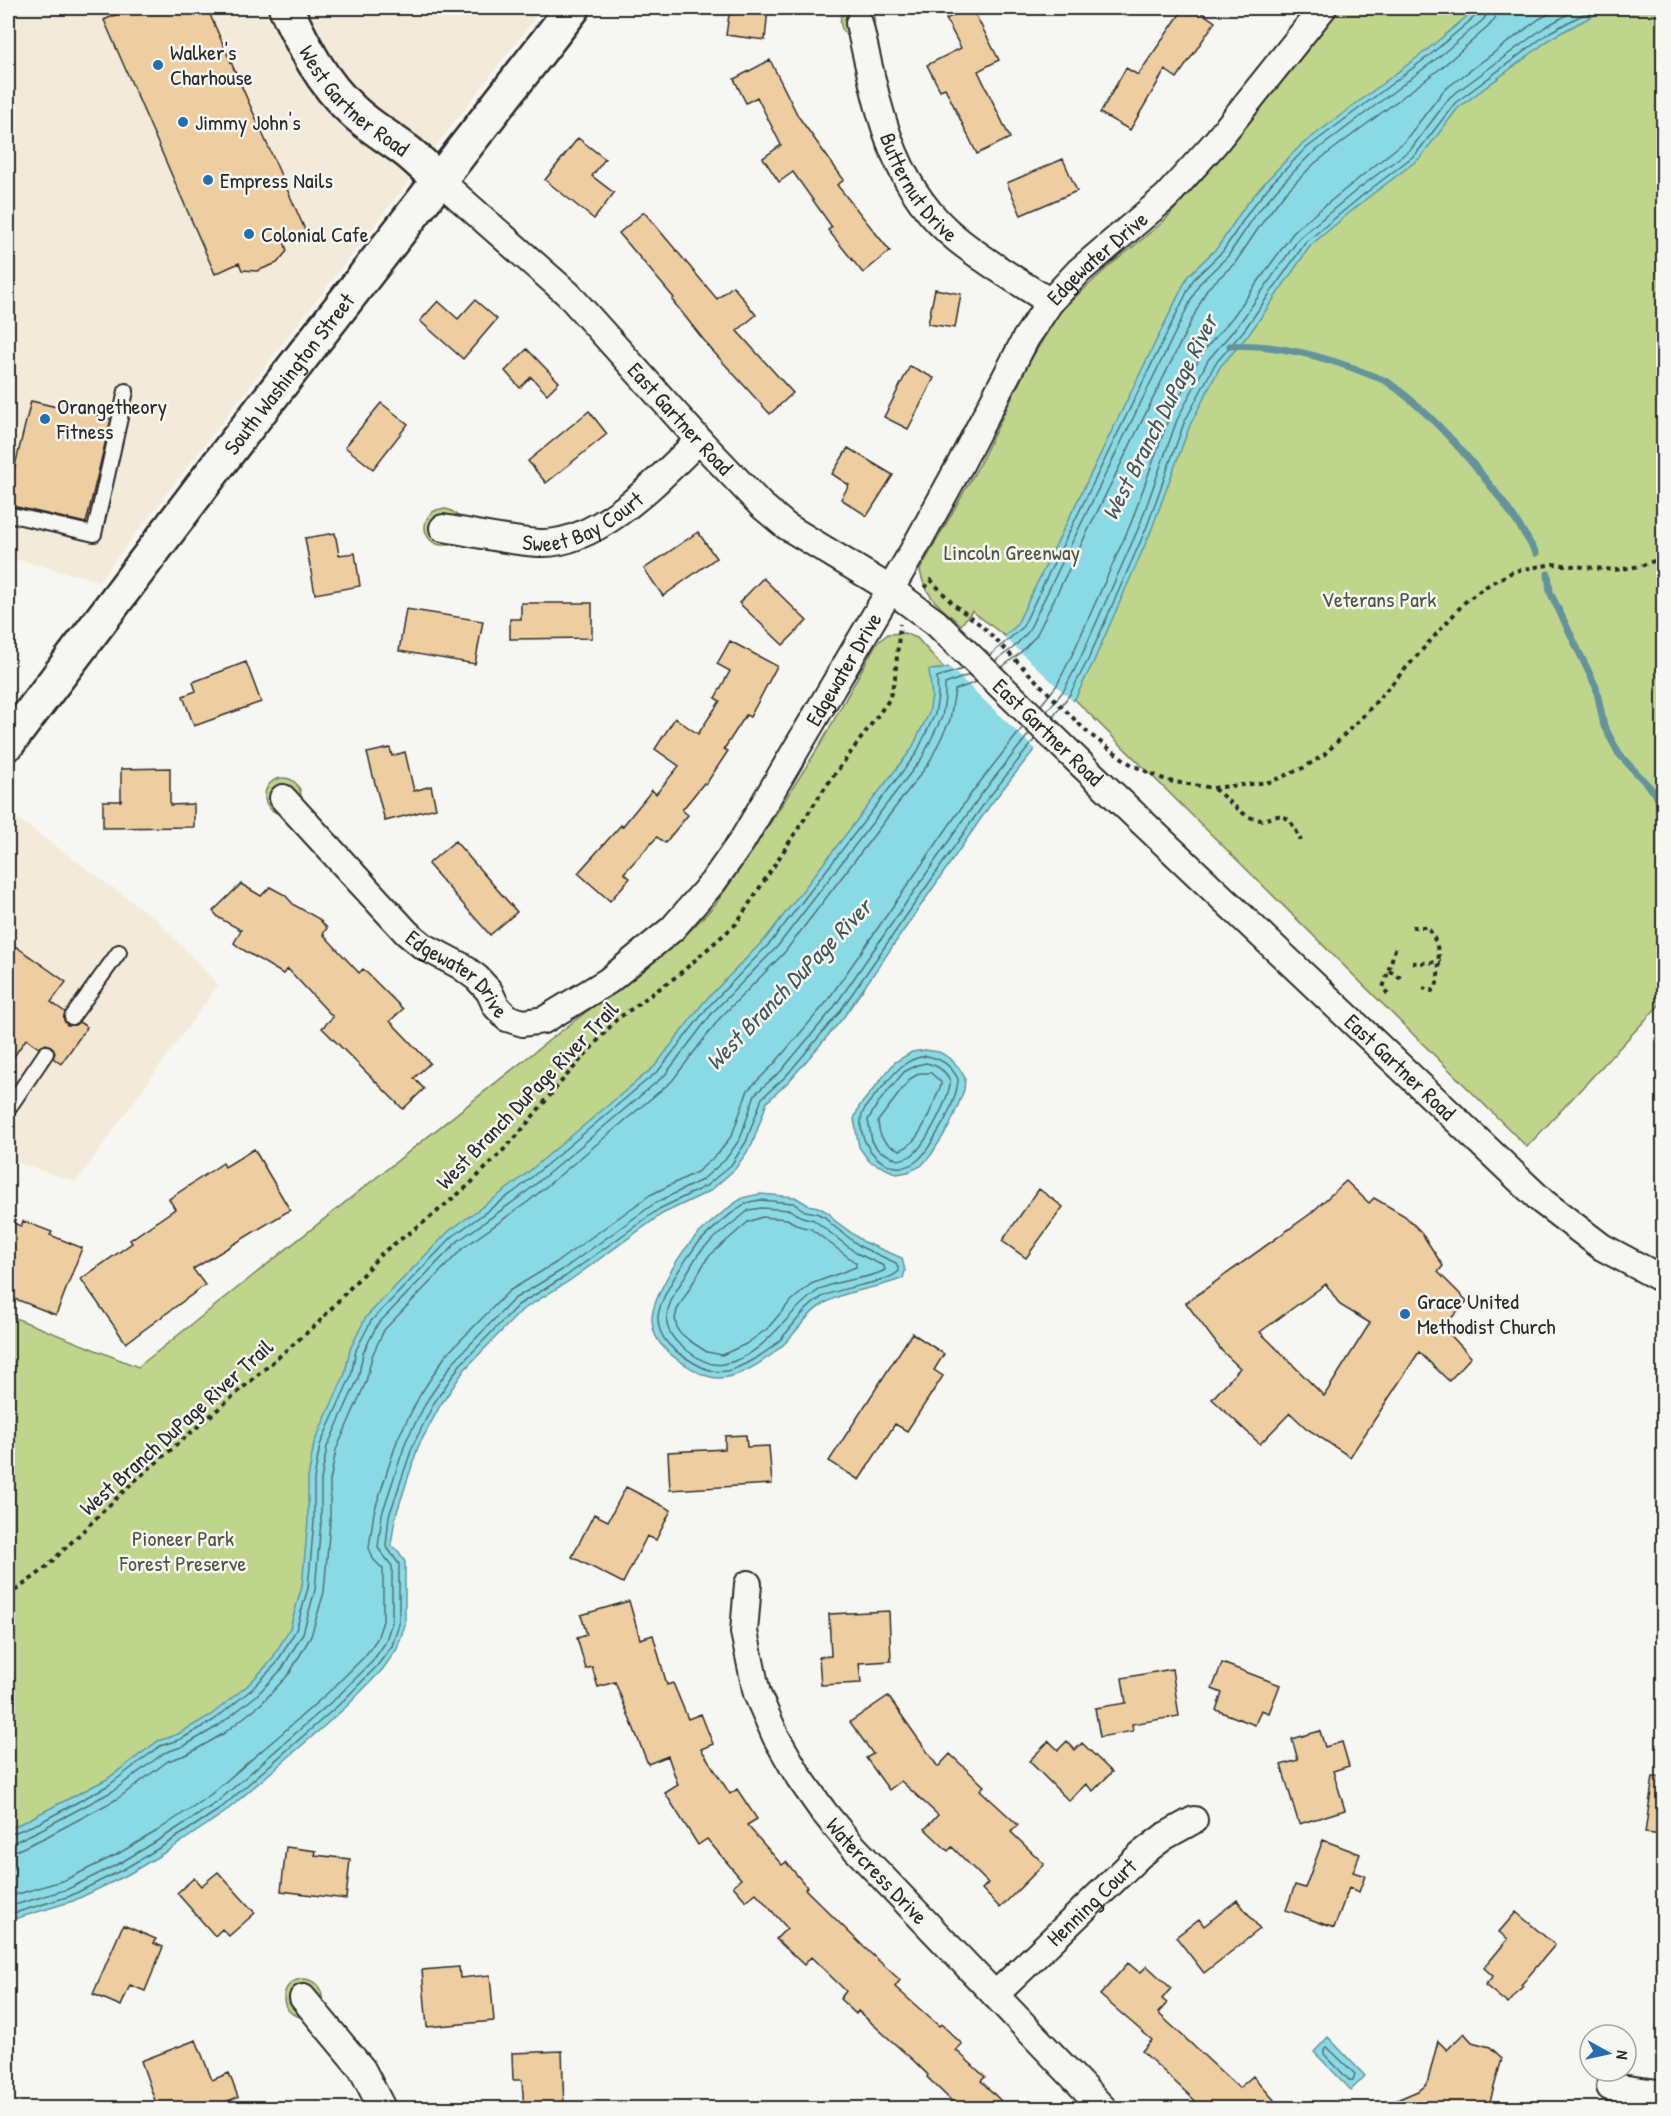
<svg xmlns="http://www.w3.org/2000/svg" width="1671" height="2116" font-family="'Patrick Hand',sans-serif">
<style>
.built{fill:#f4ead9}
.green{fill:#bed58b;stroke:#74805b;stroke-width:1.5}
.water{fill:#8adae5;stroke:#64949b;stroke-width:1.5}
.pier{fill:#f6f6f2}
.lines{fill:none;stroke-linecap:round;stroke-linejoin:round}
.shore{stroke:#517175;stroke-width:1.5}
.stream{stroke:#64949b;stroke-width:7}
.building{fill:#eecea0;stroke:#2b2b2b;stroke-width:1.5;fill-rule:evenodd}
.lane-casing{stroke:#2b2b2b;stroke-width:18}
.street-casing{stroke:#2b2b2b;stroke-width:30}
.secondary-casing{stroke:#2b2b2b;stroke-width:38}
.path{stroke:#2b2b2b;stroke-width:4;stroke-dasharray:4.5 4.5;stroke-linecap:butt}
.lane{stroke:#f6f6f2;stroke-width:14}
.street{stroke:#f6f6f2;stroke-width:26}
.secondary{stroke:#f6f6f2;stroke-width:33}
.poi-dot{fill:#1f6fb2;stroke:#f6f6f2;stroke-width:2}
.labels{text-anchor:middle;dominant-baseline:central;stroke-width:5;stroke-linejoin:round;paint-order:stroke}
.poi-label{font-size:22px;fill:#2b2b2b;stroke:#f6f6f2;text-anchor:start}
.street-label{font-size:22px;fill:#2b2b2b;stroke:#f6f6f2}
.park-label{font-size:22px;fill:#505643;stroke:#f6f6f2}
.water-label{font-size:24px;font-style:italic;fill:#43575a;stroke:#f6f6f2}
</style>
<rect width="100%" height="100%" fill="#f6f6f2"/>
<filter id="ink" filterUnits="userSpaceOnUse"><feTurbulence type="fractalNoise" baseFrequency=".0167" numOctaves="2"/><feDisplacementMap in="SourceGraphic" scale="12" xChannelSelector="R" yChannelSelector="G"/><feConvolveMatrix kernelMatrix="1 2 1 2 8 2 1 2 1" color-interpolation-filters="sRGB"/></filter>
<g filter="url(#ink)">
<!-- built -->
<path class="built" d="M8,8H543L99,581L8,557Z
M8,812L156,919L218,985L76,1182L8,1159Z"/>
<!-- green -->
<path class="green" d="M847,8H868C875,14 876,21 873,30L849,38C839,29 837,17 847,8Z
M1341,8H1663V1001L1527,1147L1032,657L972,611L961,625C941,607 925,598 920,570L979,465L1031,359L1061,310L1107,268L1164,221L1225,153Z
M425 527a18 18 0 1 1 36 0a18 18 0 1 1-36 0Z
M904,633L917,638L944,668L996,717L452,1301L356,1616L8,1869V1315L138,1367L552,1038L685,936L714,906L751,853L820,745L876,644L888,634Z
M265 796a18 18 0 1 1 36 0a18 18 0 1 1-36 0Z
M284 1998a19 19 0 1 1 38 0a19 19 0 1 1-38 0Z"/>
<!-- water -->
<path class="water" d="M1477,8H1607L1553,37L1458,108L1420,158L1366,199L1311,245L1250,333L1220,367L1190,425L1151,531L1093,663L1076,697L991,804L843,1018L790,1080L767,1102L752,1145L735,1169L710,1191L662,1214L569,1281L522,1310L465,1369L440,1406L418,1447L395,1518L391,1545L399,1552L405,1562V1625L397,1649L382,1670L346,1707L224,1813L169,1850L127,1875L73,1901L8,1921V1830L107,1779L158,1741L178,1734L211,1715L247,1686L271,1661L290,1628L302,1586L308,1521V1478L314,1443L345,1374L350,1349L366,1317L449,1231L515,1183L655,1066L703,1003L766,938L911,750L929,713L932,696L929,670C964,669 991,649 1016,626L1188,276L1218,247L1245,206L1268,179L1300,146L1427,50Z
M925,1050L939,1052L950,1058L959,1068L965,1078L964,1090L950,1125L931,1155L921,1166L908,1172L897,1174L869,1161L859,1147L854,1119L859,1107L895,1062L912,1052Z
M760,1194L795,1197L808,1205L818,1207L829,1213L834,1220L864,1242L902,1258L905,1271L903,1278C878,1289 848,1289 825,1303C807,1313 798,1331 783,1345C769,1358 747,1373 728,1377C712,1381 698,1373 686,1365C669,1355 652,1341 652,1320C651,1301 678,1257 690,1243C699,1232 730,1205 743,1198C748,1196 755,1195 760,1194Z
M1328,2037L1365,2076L1351,2090L1314,2052Z"/>
<!-- pier -->
<path class="pier" d="M1002,635L1075,703L1037,751L947,665L976,654Z"/>
<g class="lines">
<!-- shore -->
<path class="shore" d="M990,655L1022,628L1193,280L1223,251L1250,210L1272,183L1304,150L1430,55L1478,14L1480,8
M995,661L1013,648L1028,632L1199,284L1228,256L1256,214L1278,188L1309,156L1435,60L1483,20L1487,14L1488,8
M1002,667L1019,654L1036,636L1207,289L1235,263L1264,220L1284,194L1315,163L1441,68L1488,27L1495,19L1497,8
M1041,705L1057,685L1073,653L1131,523L1169,417L1202,353L1232,318L1296,229L1404,142L1444,90L1539,19L1561,8
M1047,711L1064,690L1081,657L1139,527L1177,420L1208,360L1239,324L1300,237L1358,189L1411,149L1450,97L1545,27L1579,8
M1053,717L1070,694L1088,660L1146,529L1184,423L1215,364L1245,329L1306,242L1363,195L1416,154L1455,103L1550,32L1595,8
M926,1056C941,1058 951,1065 958,1079C958,1093 947,1118 939,1130C933,1140 927,1152 918,1160C892,1182 859,1150 861,1121C861,1109 873,1098 880,1090C894,1074 903,1059 926,1056Z
M926,1063C937,1065 945,1070 950,1080C951,1096 925,1146 912,1155C908,1158 903,1159 898,1160L878,1150L872,1141L868,1120L878,1103L904,1072L917,1065Z
M920,1073H931L941,1082V1085C933,1103 921,1144 900,1150C884,1144 879,1138 878,1121L910,1079Z
M760,1200L793,1203L805,1211L816,1213L825,1217L831,1224L861,1247L896,1263L899,1271C887,1284 841,1286 822,1297C804,1308 794,1325 780,1340C768,1352 749,1363 734,1369C718,1375 705,1370 691,1361C675,1352 659,1340 658,1320C657,1301 683,1263 695,1247C702,1238 737,1207 747,1203C751,1201 756,1201 760,1200Z
M761,1208L790,1210L802,1217L814,1220L856,1253L884,1266L885,1270C866,1281 836,1278 816,1292C785,1314 763,1358 723,1364C710,1367 696,1357 685,1349C655,1327 667,1305 684,1278C689,1270 694,1259 701,1251C713,1238 729,1226 743,1215L749,1210Z
M762,1217L787,1219L799,1226L811,1229L856,1263V1267L811,1284L789,1303L767,1329L746,1344L722,1355L707,1352L690,1341L678,1331L675,1319L677,1310L708,1257L748,1222Z
M8,1835L39,1823L109,1785L160,1746L181,1739L214,1720L251,1690L276,1664L296,1630L308,1588L314,1521V1479L320,1445L351,1376L356,1350L371,1321L453,1236L519,1188L659,1070L708,1007L771,942L916,754L935,714L938,696L937,677L963,669
M8,1843L15,1842L42,1829L113,1791L164,1753L184,1746L218,1726L256,1696L282,1669L303,1633L315,1590L321,1522V1480L327,1447L358,1379L363,1353L377,1325L458,1241L524,1194L665,1075L713,1012L777,947L922,758L942,717L945,698V684L969,675
M8,1852L18,1850L46,1837L117,1799L168,1761L188,1754L223,1734L262,1703L289,1674L311,1636L324,1592L330,1522V1481L336,1450L366,1382L372,1356L384,1330L463,1248L529,1201L672,1081L720,1018L784,953L929,763L950,720L955,690L976,682
M8,1897L65,1880L116,1855L157,1831L210,1795L280,1735L331,1690L365,1656L377,1639L383,1621V1569L373,1559L369,1548L374,1512L398,1438L420,1395L446,1355L509,1291L557,1262L650,1195L697,1172L718,1154L732,1135L748,1090L774,1064L825,1004L973,791L1023,727
M8,1907L68,1889L120,1863L162,1838L216,1803L337,1697L372,1662L385,1643L392,1622V1566L378,1548L382,1514L406,1441L428,1399L454,1361L514,1299L562,1270L655,1203L702,1180L725,1160L740,1139L755,1094L781,1071L832,1010L980,796L1029,734
M8,1915L70,1896L124,1869L166,1844L220,1809L342,1702L377,1666L392,1646L399,1624V1564L386,1546L389,1516L413,1445L434,1403L460,1365L518,1305L566,1276L659,1209L706,1186L731,1165L746,1142L762,1098L786,1076L838,1014L986,801L1035,739
M1327,2047L1355,2074L1353,2080H1349L1324,2054V2050Z"/>
<!-- stream -->
<path class="stream" d="M1230,346C1275,343 1327,357 1368,374C1375,377 1383,379 1389,383C1442,420 1504,497 1536,553
M1548,574L1550,592L1596,687L1604,726L1619,754L1655,793L1664,809"/>
</g>
<!-- building -->
<path class="building" d="M131,8H207L306,232L284,241L287,251L277,263L257,271L242,270L239,263L215,274L104,20Z
M730,8H768L765,40L726,35Z
M968,8H972L999,60L978,71L1010,138L977,154L945,88L940,90L927,65L961,48L946,19Z
M1184,8H1195L1215,22L1177,78L1165,70L1130,130L1100,113L1126,68L1138,75Z
M770,60L798,116L844,180L837,185L890,251L863,273L828,230L832,227L793,172L779,182L763,158L781,145L757,97L746,103L734,79Z
M578,138L605,159L592,176L614,193L594,219L545,180Z
M1063,159L1077,191L1021,215L1007,183Z
M644,212L717,299L733,286L756,315L737,331L793,393L770,414L710,348L672,300L674,298L619,233Z
M935,289L961,294L955,328L928,324Z
M475,300L497,319L463,359L420,321L438,301L458,319Z
M527,349L559,382L547,394L531,377L520,388L505,371Z
M910,366L934,378L908,429L884,417Z
M59,399L89,407L87,413L111,419L86,523L8,505V494L31,401L57,407Z
M381,403L408,424L373,469L345,447Z
M589,411L607,434L546,483L528,461Z
M848,448L893,475L867,516L841,499L849,485L832,474Z
M698,532L716,558L663,596L644,569Z
M335,533L339,555L355,553L360,586L315,594L305,538Z
M763,578L807,621L783,645L739,603Z
M521,603H592V638L510,639V619H521Z
M406,609L483,621L475,664L399,651Z
M730,641L777,666L750,717L746,715L724,749L728,751L706,784L704,783L682,810L688,815L665,843L657,837L624,873L630,878L610,901L578,873L621,825L622,827L652,790L656,794L679,766L655,749L675,718L698,734L720,701L715,698L730,671L717,664Z
M246,662L261,702L194,726L183,696L196,691L193,682Z
M390,748L392,756L405,752L414,791L431,786L436,808L385,821L367,753Z
M170,768V805L194,804V827L103,828V801H121V769Z
M455,841L517,912L490,935L428,864Z
M241,884L261,896L270,887L285,895L294,905L319,919L327,928L323,934L359,973L363,969L403,1009L390,1021L430,1063L414,1078L424,1089L403,1109L322,1028L333,1017L288,969L283,974L240,948L234,943L241,930L219,918L213,911Z
M8,941L66,982L51,1002L65,1012L64,1020L67,1025H75L79,1022L87,1027L61,1064L53,1058L55,1053L51,1046L46,1044L39,1048L26,1039L8,1065Z
M254,1149L290,1210L193,1269L205,1285L126,1343L81,1279L132,1243L130,1240L175,1209L169,1199L223,1163L225,1167Z
M1346,1181L1369,1203L1374,1198L1405,1216L1421,1232L1443,1266L1438,1272L1467,1301L1443,1327L1471,1357L1449,1381L1419,1352L1350,1457L1306,1428L1290,1413L1260,1444L1212,1399L1240,1368L1222,1351L1186,1303L1310,1214ZM1326,1284L1340,1305L1370,1323L1324,1396L1260,1332Z
M1039,1189L1063,1207L1026,1258L1002,1241Z
M8,1221L21,1226L23,1221L52,1232L50,1235L82,1248L56,1315L8,1296Z
M912,1333L944,1354L934,1370L943,1376L907,1431L895,1424L859,1480L829,1461Z
M746,1435L747,1447L769,1446L772,1484L670,1490L668,1452L725,1449V1436Z
M626,1487L671,1510L656,1540L647,1536L623,1583L572,1557L594,1514L608,1521Z
M629,1601L640,1639L653,1635L667,1685L673,1683L688,1719L701,1714L713,1744L701,1749L730,1794L737,1789L757,1819L747,1825L782,1865L786,1862L807,1887L805,1889L868,1951L900,1980L895,1987L939,2026L941,2024L962,2044L956,2050L985,2077L981,2081L1009,2109H960L927,2077L928,2075L914,2061L858,2011L856,2014L840,1999L846,1991L811,1957L804,1965L776,1939L787,1928L756,1893L746,1901L733,1886L741,1879L707,1839L698,1845L665,1793L678,1785L668,1756L648,1764L615,1682L598,1687L592,1667L586,1669L577,1638L587,1635L581,1615Z
M889,1611L891,1661L859,1663L861,1683L821,1685L819,1657L831,1656L829,1614Z
M1222,1663L1280,1685L1269,1713L1261,1710L1255,1725L1216,1710L1222,1693L1212,1689Z
M1172,1669L1179,1716L1132,1724L1133,1731L1100,1737L1095,1708L1126,1703L1122,1678Z
M888,1696L938,1767L950,1754L984,1786L980,1790L1018,1825L1011,1832L1044,1864L1000,1908L982,1889L988,1883L952,1847L948,1851L925,1829L938,1815L901,1781L889,1790L866,1758L873,1754L850,1722Z
M1320,1731L1325,1747L1342,1742L1349,1766L1333,1771L1345,1810L1299,1824L1281,1765L1298,1760L1292,1739Z
M1049,1741L1058,1750L1067,1741L1075,1750L1082,1743L1112,1772L1093,1791L1086,1784L1069,1801L1029,1761Z
M1653,1777H1664V1835L1645,1833Z
M1323,1840L1360,1854L1353,1872L1365,1876L1359,1892L1349,1888L1334,1928L1286,1910L1295,1885L1305,1888Z
M286,1847L316,1851L315,1855L350,1859L346,1899L281,1891Z
M218,1872L255,1913L229,1936L222,1929L215,1936L177,1893L194,1878L201,1886Z
M1237,1900L1260,1929L1204,1973L1176,1937L1199,1919L1204,1926Z
M1516,1912L1555,1945L1521,1985L1523,1986L1508,2004L1485,1985L1493,1976L1484,1968L1508,1939L1499,1932Z
M123,1925L156,1939L153,1943L163,1947L145,1991L130,1985L121,2006L93,1994Z
M1128,1963L1140,1973L1147,1966L1171,1988L1162,1999L1167,2003L1158,2013L1239,2088L1253,2076L1282,2109H1204L1142,2051L1152,2040L1100,1995Z
M459,1967L460,1978L490,1975L494,2021L427,2027L422,1970Z
M1464,2033L1472,2042L1490,2047L1502,2058L1488,2109H1376L1420,2090L1427,2084L1438,2041L1447,2050Z
M196,2040L212,2080L229,2073L238,2097L207,2109H158L141,2061Z
M562,2051L564,2109H524L522,2080H513L512,2053Z"/>
<g class="lines">
<!-- lane casing -->
<g class="lane-casing">
<path id="lane" d="M8,514L94,534L126,391
M72,1017L119,952
M8,1109L46,1053"/>
</g>
<!-- street casing -->
<g class="street-casing">
<g id="street">
<path id="s1" d="M859,23C878,104 889,185 958,240C987,263 1019,282 1050,302"/>
<path id="s2" d="M439,180L568,294L699,440L761,505L786,526L890,589L936,623L1082,765L1543,1202L1602,1247L1664,1280"/>
<path id="s3" d="M443,528C475,533 507,541 539,543C598,546 660,478 699,440"/>
<path id="s4" d="M283,798L407,933L423,946L461,966L477,978L489,991L496,1006L507,1018L523,1023L544,1020L608,981L672,929L713,882L742,841L913,551L960,465L1026,338L1050,302L1079,271L1166,197L1215,143L1323,8"/>
<path id="s5" d="M748,1584L744,1632L757,1694L776,1737L799,1777L823,1811L847,1840L1103,2108"/>
<path id="s6" d="M995,1995L1140,1855L1165,1836L1194,1820"/>
<path d="M303,1998L362,2069L382,2108"/>
<path d="M1610,2087L1664,2094"/>
</g>
</g>
<!-- secondary casing -->
<g class="secondary-casing">
<g id="secondary">
<path id="s7" d="M286,8C303,45 322,83 353,111C370,127 390,138 408,152C419,161 429,171 439,180"/>
<path id="s8" d="M8,743L221,461L573,8"/>
</g>
</g>
<!-- path -->
<path class="path" d="M925,588L931,580L952,603L982,626L1088,733L1132,765L1168,781L1213,788L1270,782L1303,768L1324,755L1365,714L1465,602L1485,587L1514,571L1553,564L1615,570L1641,566L1664,557
M1214,789C1224,796 1238,811 1248,816C1274,831 1280,793 1301,841
M1412,927H1427C1442,945 1440,967 1436,988L1432,991L1423,988
M1412,963L1441,962
M1389,971L1401,978
M1388,994L1383,988L1396,946
M8,1596L42,1571L130,1485L318,1323L383,1252L427,1220L469,1185L516,1137L560,1083L616,1020L677,976L736,924L824,789L889,700L895,678L900,624"/>
<!-- lane -->
<use href="#lane" class="lane"/>
<!-- street -->
<use href="#street" class="street"/>
<!-- secondary -->
<use href="#secondary" class="secondary"/>
</g>
</g>
<!-- markers -->
<g class="poi-dot">
<circle cx="158" cy="65" r="6"/>
<circle cx="183" cy="122" r="6"/>
<circle cx="208" cy="180" r="6"/>
<circle cx="249" cy="234" r="6"/>
<circle cx="45" cy="419" r="6"/>
<circle cx="1405" cy="1314" r="6"/>
</g>
<g class="labels">
<!-- poi labels -->
<g class="poi-label">
<text x="170" y="52">Walker's<tspan x="170" dy="25">Charhouse</tspan></text>
<text x="195" y="122">Jimmy John's</text>
<text x="220" y="180">Empress Nails</text>
<text x="261" y="234">Colonial Cafe</text>
<text x="57" y="406">Orangetheory<tspan x="57" dy="25">Fitness</tspan></text>
<text x="1417" y="1301">Grace United<tspan x="1417" dy="25">Methodist Church</tspan></text>
</g>
<!-- street labels -->
<g class="street-label">
<text stroke="none"><textPath href="#s7" startOffset="117">West Gartner Road</textPath></text>
<text stroke="none"><textPath href="#s1" startOffset="177">Butternut Drive</textPath></text>
<text stroke="none"><textPath href="#s4" startOffset="1311">Edgewater Drive</textPath></text>
<text stroke="none"><textPath href="#s8" startOffset="464">South Washington Street</textPath></text>
<text stroke="none"><textPath href="#s2" startOffset="340">East Gartner Road</textPath></text>
<text stroke="none"><textPath href="#s3" startOffset="146">Sweet Bay Court</textPath></text>
<text stroke="none"><textPath href="#s4" startOffset="825">Edgewater Drive</textPath></text>
<text stroke="none"><textPath href="#s2" startOffset="826">East Gartner Road</textPath></text>
<text stroke="none"><textPath href="#s4" startOffset="249">Edgewater Drive</textPath></text>
<text stroke="none"><textPath href="#s2" startOffset="1312">East Gartner Road</textPath></text>
<text transform="translate(527 1095) rotate(-46)">West Branch DuPage River Trail</text>
<text transform="translate(176 1427) rotate(-42)">West Branch DuPage River Trail</text>
<text stroke="none"><textPath href="#s5" startOffset="327">Watercress Drive</textPath></text>
<text stroke="none"><textPath href="#s6" startOffset="134">Henning Court</textPath></text>
</g>
<!-- park labels -->
<g class="park-label">
<text x="1012" y="552">Lincoln Greenway</text>
<text x="1379" y="599">Veterans Park</text>
<text x="183" y="1538">Pioneer Park<tspan x="183" dy="25">Forest Preserve</tspan></text>
</g>
<!-- water labels -->
<g class="water-label">
<text transform="translate(1159 417) rotate(-63)">West Branch DuPage River</text>
<text transform="translate(788 984) rotate(-46)">West Branch DuPage River</text>
</g>
</g>
<!-- margin -->
<rect width="1671" height="2116" fill="none" stroke="#f6f6f2" stroke-width="30"/>
<rect x="15" y="15" width="1641" height="2086" fill="none" stroke="#2b2b2b" stroke-width="2" filter="url(#ink)"/>
<!-- north arrow -->
<g transform="translate(1608 2053) rotate(98)"><circle r="28" fill="#f6f6f2" stroke="#a5a5a2" stroke-width="1.5"/>
<path d="M0-4.5L10 22L0 15L-10 22Z" fill="#1f6fb2"/>
<text y="-9" font-size="16" font-weight="bold" text-anchor="middle" fill="#2b2b2b">N</text>
</g>
</svg>
